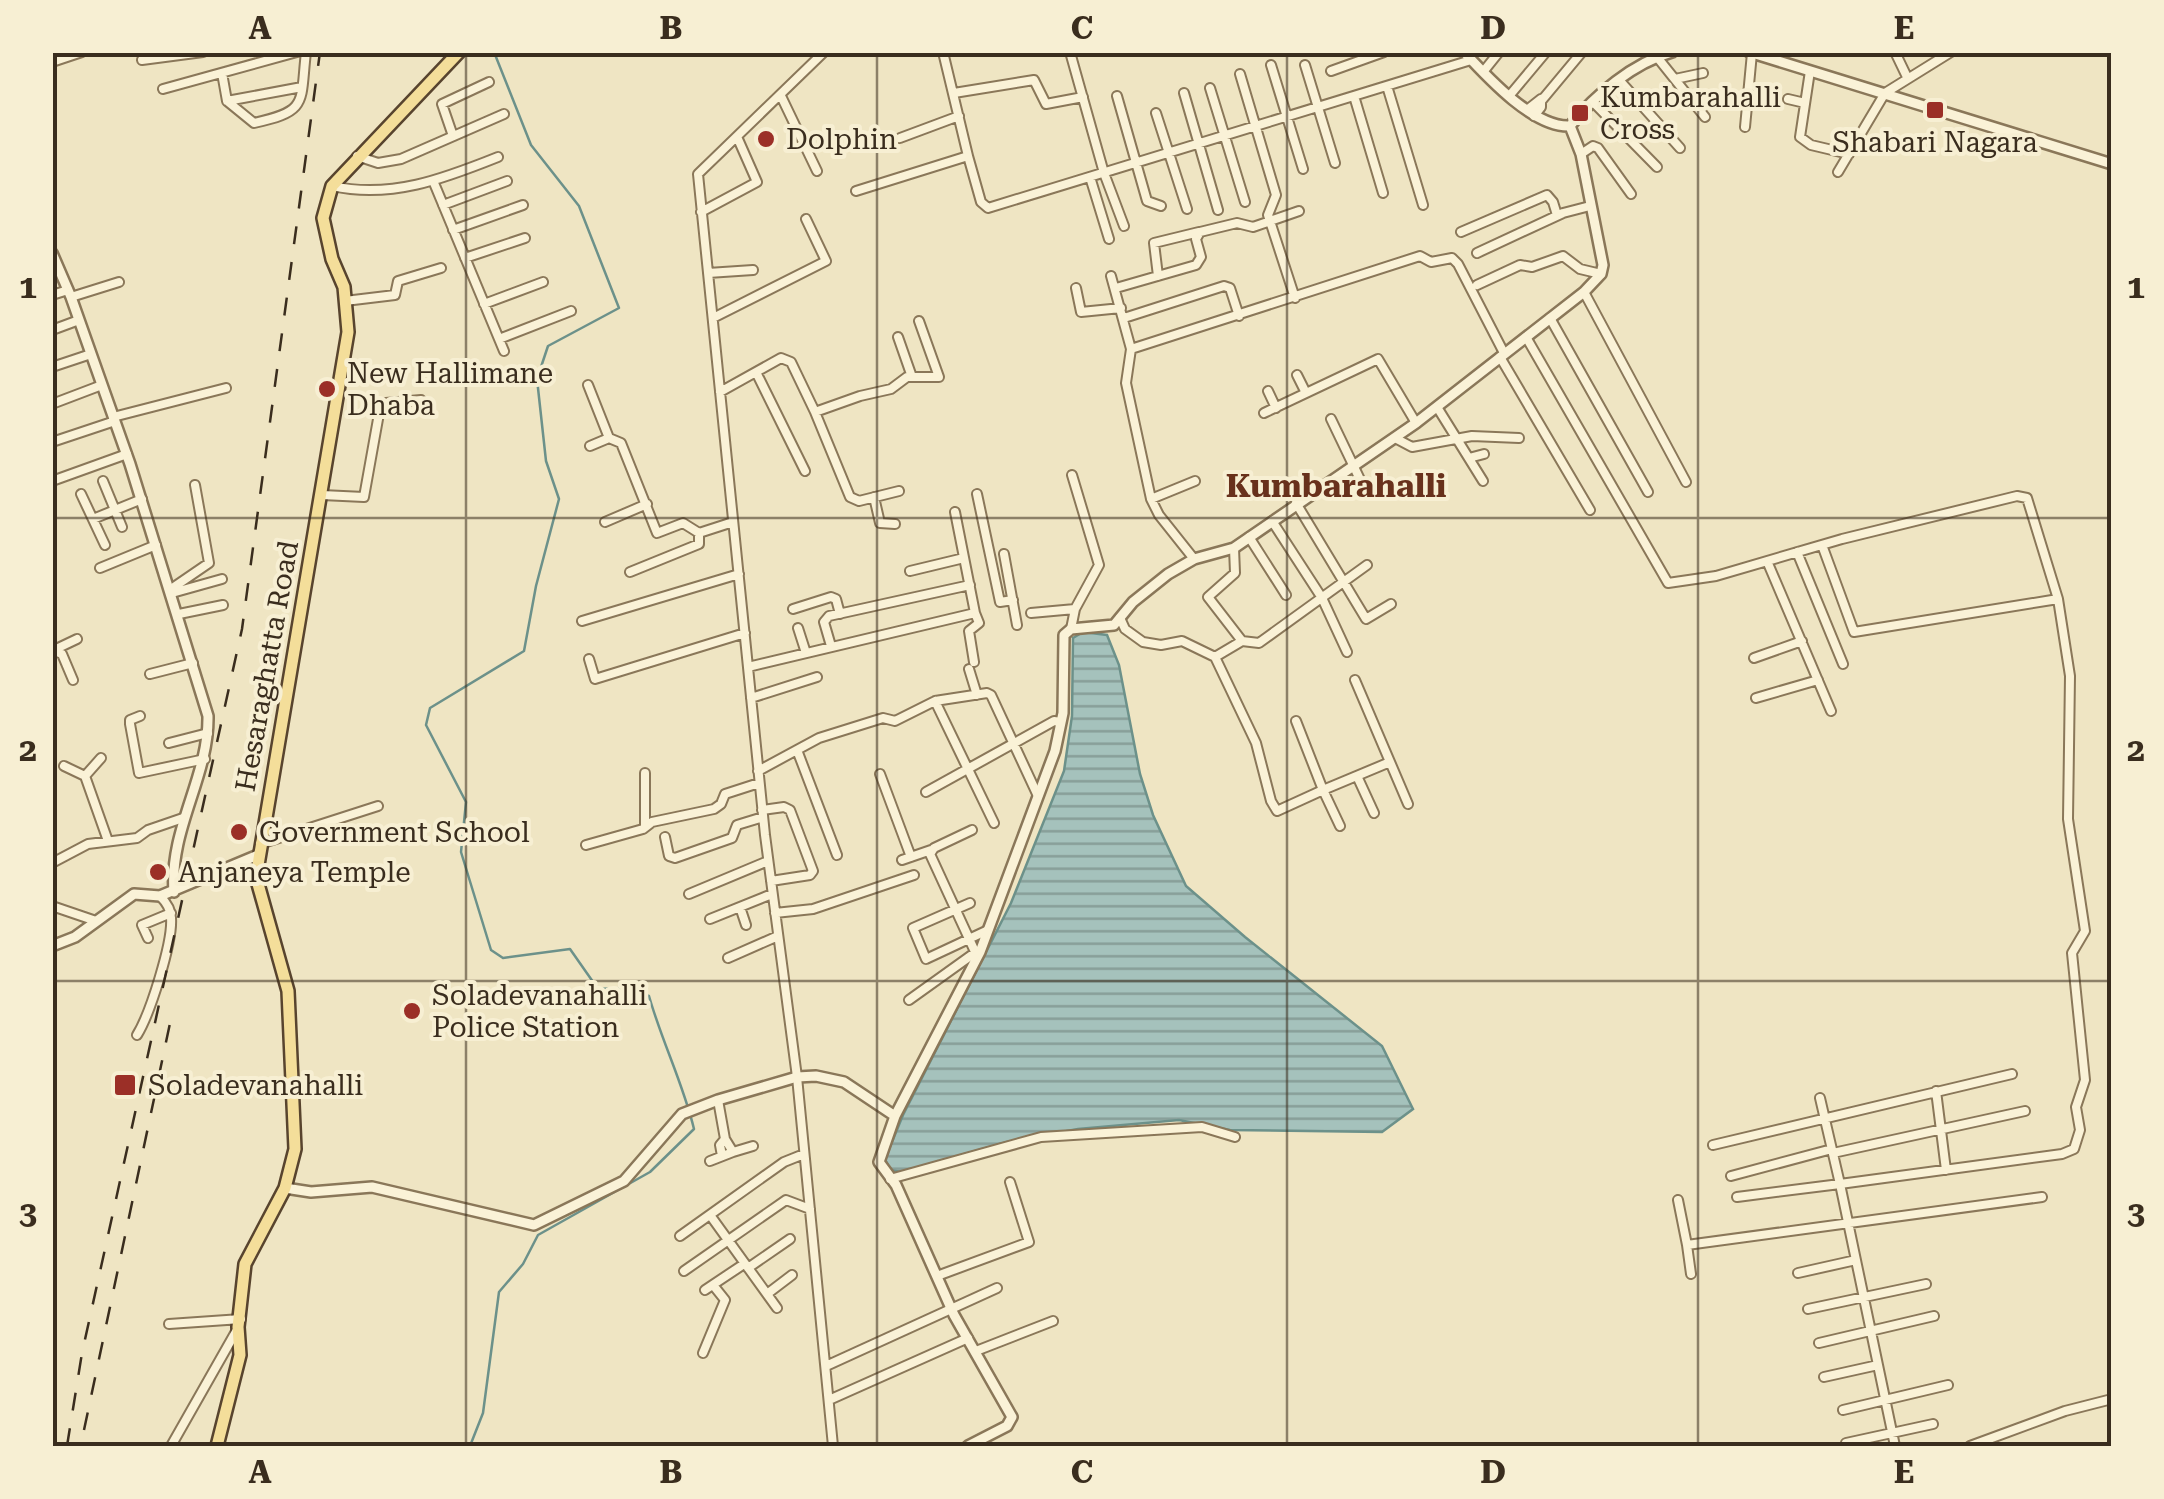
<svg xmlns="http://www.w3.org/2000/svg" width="2164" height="1499" font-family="'Roboto Serif',serif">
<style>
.water{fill:url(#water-rules);stroke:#6c918a;stroke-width:2.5}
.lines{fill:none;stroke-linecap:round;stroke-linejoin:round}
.stream{stroke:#6c918a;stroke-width:2.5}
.minor-casing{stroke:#8a7759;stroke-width:12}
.tertiary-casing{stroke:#8a7759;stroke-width:14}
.primary-casing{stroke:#58442e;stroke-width:16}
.minor{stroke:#faf2d7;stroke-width:8}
.tertiary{stroke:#faf2d7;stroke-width:9}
.primary{stroke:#f4de9a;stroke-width:11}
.rail{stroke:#3a2d1e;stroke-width:2.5;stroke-dasharray:18 18;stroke-linecap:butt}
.grid{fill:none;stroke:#3a2d1e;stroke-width:2.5;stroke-opacity:0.55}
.poi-dot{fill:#9b2f27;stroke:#f7efd3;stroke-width:4}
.labels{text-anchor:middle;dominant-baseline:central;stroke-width:8;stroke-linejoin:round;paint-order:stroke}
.poi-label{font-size:28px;fill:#3a2d1e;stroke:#f7efd3;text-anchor:start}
.street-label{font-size:28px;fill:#3a2d1e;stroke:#f7efd3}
.quarter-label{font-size:32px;font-weight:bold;fill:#68311c;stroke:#f7efd3}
.neatline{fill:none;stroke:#3a2d1e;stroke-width:4}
.grid-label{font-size:32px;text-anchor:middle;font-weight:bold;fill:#3a2d1e}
</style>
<defs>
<pattern id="water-rules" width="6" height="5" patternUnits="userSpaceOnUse" patternTransform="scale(2.5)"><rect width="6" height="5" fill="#a5c2bc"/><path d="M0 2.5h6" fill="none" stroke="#879e98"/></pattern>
</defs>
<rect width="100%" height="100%" fill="#efe5c3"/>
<!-- water -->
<path class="water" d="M1083,632L1107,635L1119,665L1140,774L1153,815L1186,886L1245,937L1382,1046L1413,1109L1382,1132L1230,1130L1179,1120L1078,1129L1007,1142L901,1172L890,1170L885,1159L903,1115L1011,903L1064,771L1072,716L1073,638Z"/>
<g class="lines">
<!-- stream -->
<path class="stream" d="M470,1446L483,1413L499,1292L523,1264L538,1235L650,1172L694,1129C683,1083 662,1042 649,996L623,988L598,989L570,949L503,958L491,950L461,852L466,802L426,725L430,708L524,651L536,586L559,499L546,461L537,379L548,346L619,308L579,206L531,145L494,52"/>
<!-- minor casing -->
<g class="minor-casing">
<path id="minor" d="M824,52L698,174L765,835L797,1077L833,1446
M1070,52L1104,173L1124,226
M1895,52L1907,77
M1657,57L1705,117
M142,60L203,52
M52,62L82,52
M1271,65L1303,169
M1305,65L1335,163
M1331,71L1384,52
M1810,71L1800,137L1811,145L1849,154
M1483,72L1499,52
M222,73L227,101L254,123C309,111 300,103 306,52
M1240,74L1276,195L1268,215L1295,298
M1675,79L1703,73
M1620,81L1680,148
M1387,86L1423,205
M1210,88L1245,202
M163,89L297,52
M954,93L1034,80L1046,104L1083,97
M1184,93L1218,210
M1510,95L1546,52
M781,96L817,171
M1117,96L1147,201L1161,206
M1354,96L1383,193
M1788,99L1805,103
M1542,100L1582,52
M227,101L302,87
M1593,102L1657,167
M1527,110L1541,99V107L1534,116
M1156,113L1187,209
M1745,127L1752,53
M453,136L442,104L489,82
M900,138L959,116
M1581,154L1593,146L1598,148L1631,194
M357,156L378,163L401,159L504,114
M968,156L981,202L988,208L1471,60
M1838,172L1885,93L1951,52
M1090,177L1109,239
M434,183L504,351
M332,186C391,199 443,179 498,157
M856,191L968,156L943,52
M443,205L507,181
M701,212L757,182L738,139
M453,230L523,205
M1461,232L1547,195L1553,202L1557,215
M1477,253L1563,213L1590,206
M465,258L525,238
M708,273L753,270
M1111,276L1131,349L1126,383L1151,499L1159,515L1194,559
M1158,276L1154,243L1199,232
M1477,285L1520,265L1532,267L1563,256L1580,269L1601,274
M1076,288L1081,312L1121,308
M1116,288L1196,265L1201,257L1196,239L1200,232L1237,223L1253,227L1299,211
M1584,292L1686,482
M52,295L68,290
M71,297L119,282
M345,301L395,295L398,281L441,268
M484,304L543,282
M713,318L826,261L806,219
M1124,318L1224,286L1230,288L1239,316
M1550,318L1648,492
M52,330L79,320
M898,337L912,377
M1526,337L1668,583L1716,576L1842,539L2017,496L2027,498L2058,599L2070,676L2068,819L2085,931L2072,953L2085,1080L2076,1107L2080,1130L2074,1149L2062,1154L1840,1184L1895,1446
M499,339L571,311
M1131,349L1420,256L1431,262L1452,258L1458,264L1504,353
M1500,357L1590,510
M52,367L91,354
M756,372L805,471
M1297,375L1306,393
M588,385L609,438L621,443L657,533L683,523L699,533
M1268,391L1276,408
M720,392L781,358L791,362L815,412L860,396L891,389L907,377H939L919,321
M52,404L102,385
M1437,407L1483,481
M815,412L850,497L859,501L899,491
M1264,413L1378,359L1416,423
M113,417L226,388
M1331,419L1367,494
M1395,438L1412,447L1472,436L1519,438
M52,442L115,421
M590,446L609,438
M1469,458L1484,454
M52,481L127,454
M103,481L122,527
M81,494L105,545
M977,494L1000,602L1013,600
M322,495L364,497L380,408L386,403L421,400
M874,497L880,523L895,524
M1151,499L1195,481
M1296,503L1366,619L1391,604
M93,519L142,499
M1272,521L1322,598L1347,652
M605,522L647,504
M1249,537L1286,595
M1822,545L1854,632L2058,599
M1234,548L1235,573L1208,597L1242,641
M1797,552L1843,664
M1004,554L1017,625
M1767,561L1831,711
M100,568L156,545
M910,571L964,558
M630,572L699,544V533L733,522
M171,589L209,563L195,485
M172,593L222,579
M793,609L831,597L836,599L840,614
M1031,613L1075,609
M179,614L223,605
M1120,618L1125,629L1143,642L1161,645L1182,641L1215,657
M582,621L739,574
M798,628L806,653
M1071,629L1075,609L1099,565L1072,475
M831,646L824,622L829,616L970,585
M56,649L77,639
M52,650L62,654L73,680
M1754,658L1802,641
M589,659L595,679L745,633
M974,662L969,631L979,623L975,613
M748,667L975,613L955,512
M969,669L977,695
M150,674L193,663
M1355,680L1408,804
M751,698L817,677
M1756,698L1818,680
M935,701L994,823
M140,716L130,720V724L139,773L205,759
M1296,721L1323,790L1277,811L1271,801L1256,743L1215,657L1242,641L1259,643L1367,565
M169,743L208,733
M797,750L837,855
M101,758L85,776L108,841
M64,766L85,776
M758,771L819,738L883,718L895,721L935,701L987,693L991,695L1038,796
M645,773V827
M880,774L911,857
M1357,776L1374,813
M926,792L1054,721L1061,722
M762,810L784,807L790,810L813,871L810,875L771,881
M1340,826L1323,790L1390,762
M972,830L934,848L930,854L977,956
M665,837L669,856L675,858L732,838L737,825L763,817
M260,844L378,806
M586,845L643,829L652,822L714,809L721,804L725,794L759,783
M902,860L931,850
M52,863L88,844L137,838L148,830L183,818
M689,894L768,861
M970,903L913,928L926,959L988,930
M52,906L96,921
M740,907L746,925
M775,913L813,909L914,875
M710,919L772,894
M148,938L142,925L171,913
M728,958L778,936
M909,1000L976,952
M137,1035C150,1014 173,942 171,918C171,909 167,903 160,896
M1936,1091L1946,1170
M718,1100L725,1139L720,1145L722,1156
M1713,1145L2012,1074
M733,1152L753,1146
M1833,1153L2025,1111
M710,1161L733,1152L725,1139
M1731,1176L1832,1149
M890,1179L1041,1137L1202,1127L1235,1137
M1737,1197L1840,1184L1820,1098
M1678,1200L1687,1245L2042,1197
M710,1215L777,1308
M680,1236L784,1162L804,1154
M1687,1245L1691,1274
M748,1268L790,1239
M684,1271L786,1200L810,1209
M1798,1273L1856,1260
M937,1276L1029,1242L1010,1182
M705,1290L744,1264
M767,1294L792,1275
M1808,1309L1926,1284
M169,1324L241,1319
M1819,1343L1934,1316
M976,1351L1053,1321
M703,1353L725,1300L713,1285
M826,1366L997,1288
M1824,1377L1878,1365
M829,1400L968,1338
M1843,1410L1948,1385
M1846,1443L1933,1424
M171,1446L238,1328
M1970,1446L2065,1411L2112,1399"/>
</g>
<!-- tertiary casing -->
<g class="tertiary-casing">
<path id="tertiary" d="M1464,52C1488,78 1534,128 1570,126C1595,95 1633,63 1672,52
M1749,52L2112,164
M52,253L71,297L130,464L208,716C209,777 169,829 174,892
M52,946L75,937L134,894L160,896L258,855
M285,1188L311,1192L372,1187L534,1225L624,1181L682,1114L718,1100L797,1077L816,1076L844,1082L895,1116
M968,1446L1007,1426L1012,1417L954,1315L896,1185L879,1162L895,1116L980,952L1055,751L1063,713L1064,635L1071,629L1114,625L1133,602L1168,574L1194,559L1234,548L1416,423L1584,292L1601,274L1603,265L1581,154L1570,126"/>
</g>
<!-- primary casing -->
<g class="primary-casing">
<path id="primary" d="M217,1446L240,1355L238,1327L245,1264L285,1188L295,1149L288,991L258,884V865L348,332L344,287L332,259L323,218L332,186L459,52"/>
</g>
<!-- minor -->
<use href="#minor" class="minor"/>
<!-- tertiary -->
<use href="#tertiary" class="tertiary"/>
<!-- primary -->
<use href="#primary" class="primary"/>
<!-- rail -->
<path class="rail" d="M84,1430L173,1009
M67,1446L82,1353L242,629L320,52"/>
</g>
<!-- grid -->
<path class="grid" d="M466,52V1446M877,52V1446M1287,52V1446M1698,52V1446M52,518H2112M52,981H2112"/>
<!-- markers -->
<g class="poi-dot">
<rect x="1925" y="100" width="20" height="20" rx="5"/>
<rect x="1570" y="103" width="20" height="20" rx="5"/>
<circle cx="766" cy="139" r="10"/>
<circle cx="327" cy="389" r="10"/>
<circle cx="239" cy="832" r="10"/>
<circle cx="158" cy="872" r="10"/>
<circle cx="412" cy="1011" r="10"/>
<rect x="113" y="1073" width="24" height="24" rx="5"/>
</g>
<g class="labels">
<!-- poi labels -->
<g class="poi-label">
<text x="1600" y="97">Kumbarahalli<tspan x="1600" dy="32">Cross</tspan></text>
<text x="786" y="139">Dolphin</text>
<text x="1935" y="142" text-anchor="middle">Shabari Nagara</text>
<text x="347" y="373">New Hallimane<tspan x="347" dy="32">Dhaba</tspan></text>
<text x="259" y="832">Government School</text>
<text x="178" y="872">Anjaneya Temple</text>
<text x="432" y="995">Soladevanahalli<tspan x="432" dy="32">Police Station</tspan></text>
<text x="148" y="1085">Soladevanahalli</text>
</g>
<!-- street labels -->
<g class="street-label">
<text transform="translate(267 666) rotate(-80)">Hesaraghatta Road</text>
</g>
<!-- quarter labels -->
<g class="quarter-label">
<text x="1336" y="486">Kumbarahalli</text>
</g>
</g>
<!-- border -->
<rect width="2164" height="1499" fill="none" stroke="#f7efd3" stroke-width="110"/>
<rect x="55" y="55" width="2054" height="1389" class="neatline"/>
<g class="grid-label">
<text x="260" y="39">A</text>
<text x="671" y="39">B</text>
<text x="1082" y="39">C</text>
<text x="1493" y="39">D</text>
<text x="1904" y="39">E</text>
<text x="28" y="298">1</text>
<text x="2136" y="298">1</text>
<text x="28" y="761">2</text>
<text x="2136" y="761">2</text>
<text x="28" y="1224">3</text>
<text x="2136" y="1224">3</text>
<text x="260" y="1483">A</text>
<text x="671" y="1483">B</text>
<text x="1082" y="1483">C</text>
<text x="1493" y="1483">D</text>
<text x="1904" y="1483">E</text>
</g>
</svg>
